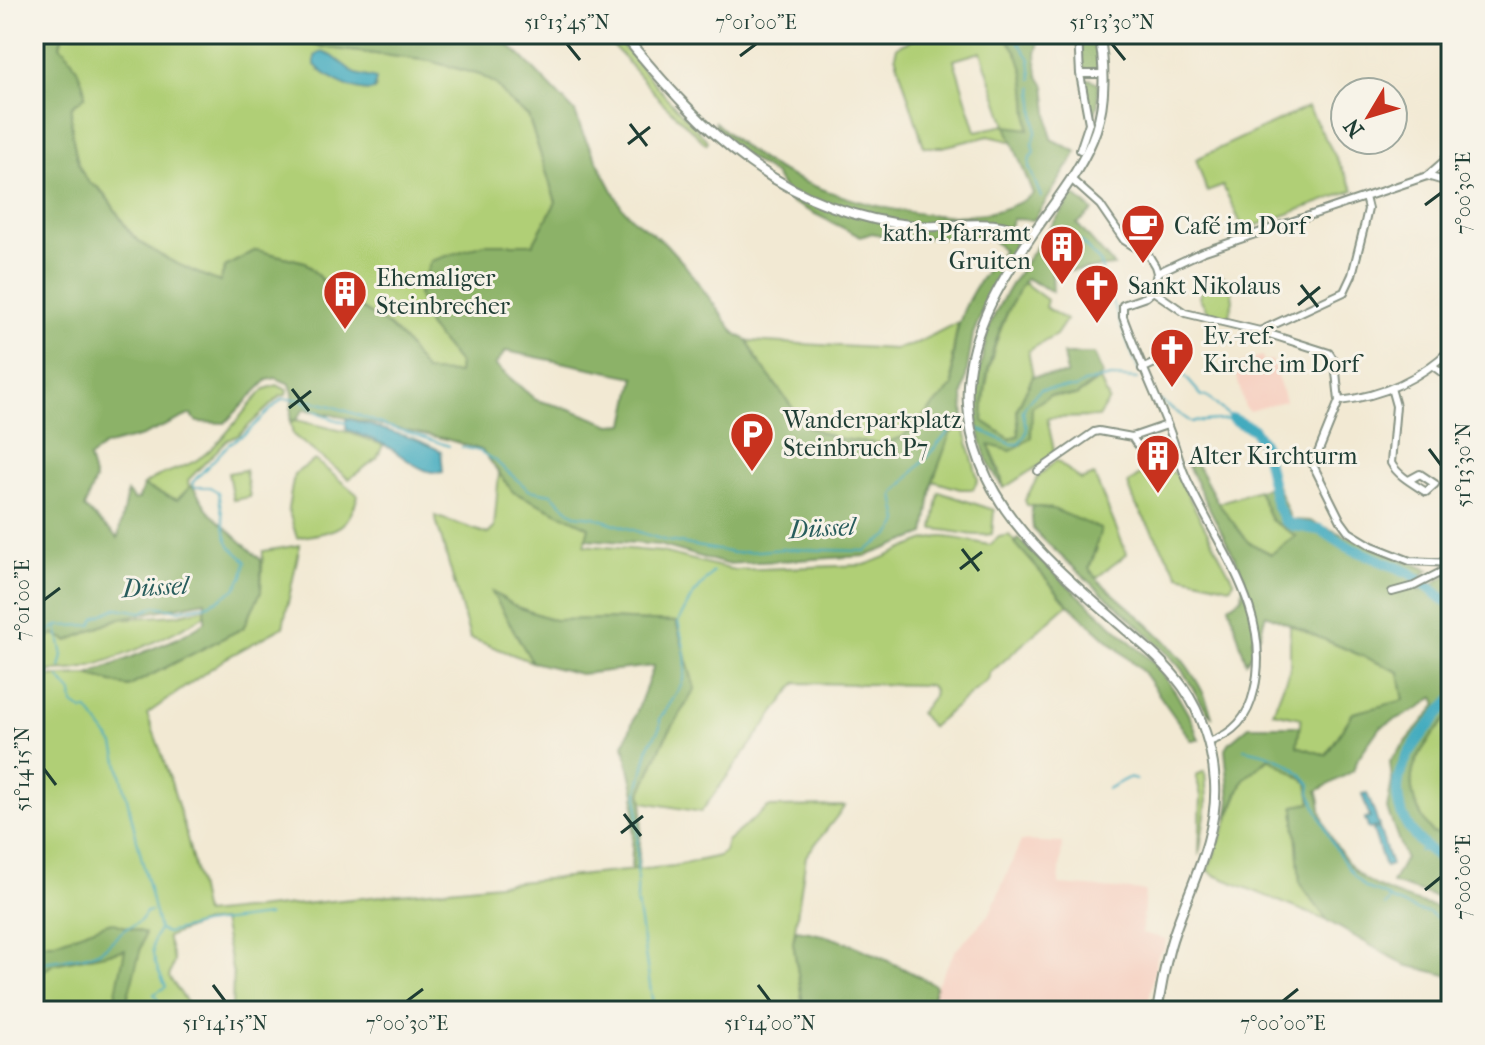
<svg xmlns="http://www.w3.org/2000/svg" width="1485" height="1045" font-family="'IM FELL French Canon',serif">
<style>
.built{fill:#f6d2c3}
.green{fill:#b0cf76;stroke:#688655;stroke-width:2;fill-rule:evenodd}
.forest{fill:#8cb267;stroke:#56784e;stroke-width:2;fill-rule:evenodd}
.water{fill:#3da9bd;stroke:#2e7378;stroke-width:2}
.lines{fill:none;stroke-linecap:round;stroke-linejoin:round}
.stream{stroke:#3da9bd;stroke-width:2}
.river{stroke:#3da9bd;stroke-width:11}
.street-casing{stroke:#889384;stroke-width:10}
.secondary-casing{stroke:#889384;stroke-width:12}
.street{stroke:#fff;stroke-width:6}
.secondary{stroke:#fff;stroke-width:8}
.ticks{fill:none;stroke:#1f3d34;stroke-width:3}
.labels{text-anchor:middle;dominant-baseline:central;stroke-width:6;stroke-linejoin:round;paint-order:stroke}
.poi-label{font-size:24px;fill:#1f3d34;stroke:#f7f3e8;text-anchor:start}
.water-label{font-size:26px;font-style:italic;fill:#285d5d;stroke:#f7f3e8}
.neatline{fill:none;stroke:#1f3d34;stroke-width:3}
.ticks-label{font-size:20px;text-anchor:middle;fill:#1f3d34}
</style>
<rect width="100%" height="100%" fill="#f7f3e8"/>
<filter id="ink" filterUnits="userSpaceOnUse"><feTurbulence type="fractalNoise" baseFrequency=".0125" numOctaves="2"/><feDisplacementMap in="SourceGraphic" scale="16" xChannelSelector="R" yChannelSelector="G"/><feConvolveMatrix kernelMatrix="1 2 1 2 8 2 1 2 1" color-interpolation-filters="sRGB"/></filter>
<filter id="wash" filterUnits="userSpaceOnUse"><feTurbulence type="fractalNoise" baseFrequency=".006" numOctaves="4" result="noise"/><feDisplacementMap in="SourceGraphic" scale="32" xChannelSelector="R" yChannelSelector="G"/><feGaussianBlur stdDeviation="1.8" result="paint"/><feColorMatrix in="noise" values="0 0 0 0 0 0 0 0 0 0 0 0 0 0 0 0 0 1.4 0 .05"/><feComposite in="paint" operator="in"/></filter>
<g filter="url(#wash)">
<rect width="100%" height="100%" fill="#f2e9d3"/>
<!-- built -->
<path class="built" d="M1262,356L1264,362L1272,360L1285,401L1249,411L1245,408L1234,366Z
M1021,841L1062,843L1059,885L1145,891L1142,933L1166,939L1164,951L1161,950L1157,957L1147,1011H929L936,986L955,951L990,913Z"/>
<!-- green -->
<path class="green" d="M60,34H275L328,48L430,61L480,75L496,84L510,102L528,116L556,202L533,244H484L428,326L459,363L458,373H426L404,341L389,326L329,288L305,262L256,250L225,267L220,282C196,273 150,254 133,235C120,221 113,202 100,189C97,186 92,185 89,182C75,169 69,124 72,106L81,100L76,68L60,46L62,37ZM332,56L350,71L376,87L374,90C356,94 334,79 319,70Z
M603,34H612L666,97L708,141L706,144L662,102Z
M923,34H974L976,36L1002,34C1030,57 1026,97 1029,130L1007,127L1014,142L989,136L942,147H924L895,55L897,47ZM981,52L1006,125L976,131L954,60Z
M1308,107L1354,190L1244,230L1223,186L1207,192L1196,159Z
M1222,276L1230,282L1233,300L1228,319L1210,315L1199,297L1205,284Z
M1023,282L1047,300L1045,307L1066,320L1056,335L1028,351L1033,376L1017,409L1019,435L1010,439L983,421C984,371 998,326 1023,282Z
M958,322L952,357L953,386L903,437L882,444L835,438L806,426L756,358L748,341L894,349L913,345Z
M1100,380L1109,400L1098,417L1047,418L1055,455L1004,488L999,468L988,444L1011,451L1032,407L1050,395L1076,396Z
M277,385L287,390L286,395L280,396L239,435L227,440L188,480L189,488L177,500L143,486C158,472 183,470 200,458C224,441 243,410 265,389Z
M296,420L347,432L383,445L377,458L349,479L293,435L290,421Z
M964,427L978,480L973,489H960L933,481L951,431Z
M315,460L358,495C348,533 332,531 297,538L288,509L294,474Z
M1056,460L1081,480L1094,475L1127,554L1096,578L1089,568L1097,549L1053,509L1027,505L1025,500L1038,477Z
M1156,462L1177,475L1234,582L1230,587L1179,575L1136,505L1128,484Z
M245,470L250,497L233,500L228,473Z
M499,473L513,492L590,527L584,545L662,552L733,570L864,565C887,559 924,536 944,537C959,538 975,542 990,545L999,537L1009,535L1068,604L990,673L988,680L931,727L920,713L933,696L934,690L929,685L796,683L701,812L643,802L641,793L664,740L695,689L676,622L605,619L554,620L516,607L493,592L532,662L470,638L435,516L488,534L494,528Z
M1258,490L1271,520L1296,536L1272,554L1248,542L1218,503Z
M939,492L994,510L992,534C973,538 953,530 933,529Z
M300,545L283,627L226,658L147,714C173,781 191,843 204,914L674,866L719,856L724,852L727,841L768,807L845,806L806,856L793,942L804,1011H232L233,974L222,921L202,923L167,937L174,961L169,977L193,1011H34V677L88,675L128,687L243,628L261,592L263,551Z
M206,608L207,614C168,637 128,656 84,668C68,672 51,669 34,674V646L54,633L68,641L118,619L176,615Z
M1290,625L1399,672L1404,701L1353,713L1326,755L1296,747L1301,718L1273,712L1290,668Z
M1451,713V827L1443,835L1432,833C1394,779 1414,757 1451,713Z
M1270,758L1308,783L1311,803L1294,806L1300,884L1328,921L1214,875L1208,870L1244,779Z
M1205,771L1207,800L1199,856L1201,796L1196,775Z"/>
<!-- forest -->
<path class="forest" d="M34,34H60L62,37L60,46C72,56 85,81 85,96L72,106C69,124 75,169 89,182C92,185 96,186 99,189C113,202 120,221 132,235C150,253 195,273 220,282L225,267L256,250L305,262L329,288L389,326L404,341L426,372L458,373L459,363L428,326L418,294L431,261L484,244H533L556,202L528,116L510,102L496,84L480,75L430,61L328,48L275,34H496L521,56L575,112L583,134L621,206L634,220L665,243L684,264L735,333L748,341L756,358L806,426L835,438L882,444L903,437L953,386C950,327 965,295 1003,250L989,237L893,238L872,233L861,237L791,202L775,175L740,152L714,130L715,122C734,140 756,158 779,170C841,203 972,240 1033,194L1006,126L1029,129C1026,96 1029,57 1002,34H1036L1039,41L1036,54L1038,75L1045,86L1051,139L1077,152L1034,220L1013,219L1005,236L1014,241V251L990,292L973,334L963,395L964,427L951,432L933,481L925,534L866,556L726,564L659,545L586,539L589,527L513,492L482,450L446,439L304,409L296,420L290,421L293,393L290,384L276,378L267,380L225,423L197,422L191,414L142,436L104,446L89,458L95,480L84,508L118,538L127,492L134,500L139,499L143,486L177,500L192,485L210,513L261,560V592L243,628L128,687L88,675L178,638L205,622V601L118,619L68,641L54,634L34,646ZM506,351L635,377L625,424L611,425L570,409L536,400L495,365Z
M1081,34H1094L1099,67L1094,72L1087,71L1081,65Z
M1091,79L1098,83V104L1095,113H1090L1084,81Z
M1074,195L1093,211L1077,224L1114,266L1052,273L1053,292L1026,278C998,321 983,371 983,421L1010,439L1019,435L1017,409L1033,376L1067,375L1063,354H1094L1103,375L1076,396L1050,395L1032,407L1031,438L1011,451L989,445L1004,488C974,450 972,404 982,359C985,345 987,331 993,318C1014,273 1046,234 1074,195Z
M1196,463L1218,503L1248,542L1271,554L1296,536L1271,520L1258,490L1277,485L1291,520L1310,521L1429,570L1410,584L1420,591L1451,573V589L1448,594L1451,597V713C1414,757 1394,779 1432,833L1443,835L1451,827V902L1392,883L1405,858L1387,809L1392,781L1390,761L1437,705L1434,697L1420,708L1380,727L1358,758L1353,771L1317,791C1321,799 1320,807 1322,815C1326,833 1348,867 1363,878C1385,893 1425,906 1451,910V976L1405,965L1328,921L1300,884L1294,806L1311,803L1308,782L1269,758L1244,779L1227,819L1230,800L1225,750L1230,742L1249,726H1300L1297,746L1326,755L1353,713L1404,700L1399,672L1266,614L1260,635L1252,638L1253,652L1246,662L1229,606L1242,597L1244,576L1188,466Z
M1031,506L1053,509L1101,529L1089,569L1099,581C1144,622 1194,655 1212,716C1200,707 1190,678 1178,665C1133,616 1079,576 1033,529Z
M1018,538L1033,554L1156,665L1176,693L1192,721L1199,740H1191L1143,672L1068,604L1015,543Z
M491,591L517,607L554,620L605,619L676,622L695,689L664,740L641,793L643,802L638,868L631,870L635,794L624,745L654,666L580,674L532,662Z
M111,922L145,933L124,1011H112L125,950L54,964L34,977V943H52Z
M796,930C842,935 888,961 930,982L936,986L929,1011H804L793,942Z"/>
<!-- water -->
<path class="water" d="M322,52L332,56L356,74L376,79L374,90C357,94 327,78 315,65V56Z
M346,418L418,440L441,451L443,472C422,477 399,451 381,443C370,438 357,434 346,429Z
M1367,793L1379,826L1369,829L1365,819L1370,818L1362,794Z
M1379,828L1391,865L1385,867L1373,830Z"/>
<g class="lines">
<!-- stream -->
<path class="stream" d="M1013,34L1030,59L1032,79
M1033,87L1036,133L1032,144L1034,153L1030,157L1029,167L1041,197
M1064,236L1080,241L1100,262L1105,284L1139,371
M1164,364L1181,372L1202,396L1207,397L1233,419
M300,399C313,412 329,418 346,423
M1161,401L1191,422L1232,419
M974,427L1011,444H1019C1034,426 1023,426 1023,411C1024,404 1036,394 1041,389L1076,388L1084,383L1111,377L1138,379
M462,447L479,451L494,460L529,490L551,494L575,515L594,517L663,540L734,553L784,549L865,551L890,535L897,526L899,521L894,495L897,491L954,426L968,425
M57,627L63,656L60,668
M34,640L57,626L92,625L95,618L117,608L142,612L156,606L178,610L206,605L220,599L235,589L243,576L246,561L231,547L226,537L218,492L210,487H195L192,483L229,444L245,434L282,399C319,398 349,412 384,425C405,432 427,438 449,446
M59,678L72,693L73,704L83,711L87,709L114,745L159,930C145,948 157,968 166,987L154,994L158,1000L160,1011
M1244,749C1274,754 1292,762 1311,785L1310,793C1324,826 1337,859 1363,885C1371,893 1382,890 1390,899
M1107,789L1128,778L1136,780
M1419,851L1430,849
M1385,906L1390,899L1418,911L1429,913L1451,927
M159,930L167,933L202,924L268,916
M34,964C52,959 82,959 98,952C109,947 118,933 127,928C137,924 141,922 146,912L151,911
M654,1011L637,903L638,791L649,746L660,727V719C689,676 691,673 678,622L691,598L713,572"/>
<!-- river -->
<path class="river" d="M1233,419L1253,429L1263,444L1276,503L1284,520L1292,525L1321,530L1350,548L1410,573L1451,605
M1451,700C1417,740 1372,782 1415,836C1426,850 1441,857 1451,871"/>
</g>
</g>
<g filter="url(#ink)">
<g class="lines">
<!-- street casing -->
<g class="street-casing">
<path id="street" d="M1078,34L1080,74L1089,123L1080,150
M1080,74H1103
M1427,176L1451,183
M1071,179L1100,205L1124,240L1149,256L1155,266L1157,273L1153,291L1146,297L1123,305V317C1137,355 1154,391 1169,429C1175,444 1179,461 1185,475C1215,545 1274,610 1254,691C1248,718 1234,733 1209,742
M1157,273L1202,252L1427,176L1443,162L1451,149
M1153,291L1185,313L1260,331L1329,353L1335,362L1339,401L1313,465L1341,521L1349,532L1372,546L1410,561L1451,563
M1260,331L1344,292L1352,275L1364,227L1368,209L1365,197
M1433,366L1451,379
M1142,369L1161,360
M1391,388L1396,406L1391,463C1398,476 1414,484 1426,492L1435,484L1420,474L1409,480
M1339,401C1383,396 1420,379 1451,349
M1132,437C1140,452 1164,464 1181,464
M1132,437L1167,425
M1038,471L1094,432L1099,431L1132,437
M1392,592L1414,586L1451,567"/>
</g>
<!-- secondary casing -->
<g class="secondary-casing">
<path id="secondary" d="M623,34C705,134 781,212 917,226C954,229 997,214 1030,238
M1099,34C1105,64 1106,100 1096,130C1082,171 1053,203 1030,238C996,288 964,343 968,405C973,502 1051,564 1118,623C1141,643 1165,662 1183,687C1202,714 1213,750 1215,783C1218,837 1191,884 1174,934C1165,959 1162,985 1157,1011"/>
</g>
<!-- street -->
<use href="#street" class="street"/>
<!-- secondary -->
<use href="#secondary" class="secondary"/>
</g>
</g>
<!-- ticks -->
<path class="ticks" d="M567,44L580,60M1112,44L1125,60M740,56L756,44M630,124L647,146M628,144L650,127M1425,205L1441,193M1301,285L1318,307M1298,305L1320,287M292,389L309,411M289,408L311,391M1429,449L1441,465M962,549L979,571M960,569L982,552M44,600L60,588M44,769L56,785M624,814L641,836M621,833L643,816M1425,890L1441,877M213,985L225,1001M758,985L770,1001M407,1001L423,989M1283,1001L1298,989"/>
<!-- icons -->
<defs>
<g id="cafe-pin" transform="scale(2.3)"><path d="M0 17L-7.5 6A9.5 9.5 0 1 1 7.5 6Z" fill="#c8321e" stroke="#f7f3e8"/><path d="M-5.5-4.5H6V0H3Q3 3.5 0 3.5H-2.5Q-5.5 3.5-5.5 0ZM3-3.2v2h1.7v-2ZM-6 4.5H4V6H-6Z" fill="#fff"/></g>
<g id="building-pin" transform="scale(2.3)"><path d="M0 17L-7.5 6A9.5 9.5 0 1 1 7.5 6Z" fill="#c8321e" stroke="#f7f3e8"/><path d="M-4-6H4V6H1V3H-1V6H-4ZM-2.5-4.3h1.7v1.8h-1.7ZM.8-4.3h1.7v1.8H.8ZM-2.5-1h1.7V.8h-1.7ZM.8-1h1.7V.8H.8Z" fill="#fff"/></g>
<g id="church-pin" transform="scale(2.3)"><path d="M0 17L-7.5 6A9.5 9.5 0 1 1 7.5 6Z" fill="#c8321e" stroke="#f7f3e8"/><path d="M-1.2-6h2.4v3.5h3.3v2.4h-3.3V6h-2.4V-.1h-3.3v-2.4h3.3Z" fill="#fff"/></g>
<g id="parking-pin" transform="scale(2.3)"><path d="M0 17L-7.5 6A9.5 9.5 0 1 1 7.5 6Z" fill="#c8321e" stroke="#f7f3e8"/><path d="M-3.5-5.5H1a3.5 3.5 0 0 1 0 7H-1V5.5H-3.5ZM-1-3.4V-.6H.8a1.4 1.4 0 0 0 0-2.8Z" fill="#fff"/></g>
</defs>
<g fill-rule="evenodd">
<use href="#cafe-pin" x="1143" y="226"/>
<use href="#building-pin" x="1062" y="247"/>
<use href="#church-pin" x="1097" y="286"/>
<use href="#building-pin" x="345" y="292"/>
<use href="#church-pin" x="1172" y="350"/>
<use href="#parking-pin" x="752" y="434"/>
<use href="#building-pin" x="1158" y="456"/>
</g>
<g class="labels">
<!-- poi labels -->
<g class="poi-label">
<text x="1174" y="226">Café im Dorf</text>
<text x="1031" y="233" text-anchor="end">kath. Pfarramt<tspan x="1031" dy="28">Gruiten</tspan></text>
<text x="376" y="278">Ehemaliger<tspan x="376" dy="28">Steinbrecher</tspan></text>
<text x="1128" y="286">Sankt Nikolaus</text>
<text x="1203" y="336">Ev.-ref.<tspan x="1203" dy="28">Kirche im Dorf</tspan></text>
<text x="783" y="420">Wanderparkplatz<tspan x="783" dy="28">Steinbruch P7</tspan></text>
<text x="1189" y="456">Alter Kirchturm</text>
</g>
<!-- water labels -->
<g class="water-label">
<text transform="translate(822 528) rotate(-3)">Düssel</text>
<text transform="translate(155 587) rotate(-3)">Düssel</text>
</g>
</g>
<!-- margin -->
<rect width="1485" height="1045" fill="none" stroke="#f7f3e8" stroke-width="88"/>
<!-- north arrow -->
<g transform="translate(1369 116) rotate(232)"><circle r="38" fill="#f7f3e8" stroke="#a1aaa0" stroke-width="2"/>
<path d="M0-6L14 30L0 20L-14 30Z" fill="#c8321e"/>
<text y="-12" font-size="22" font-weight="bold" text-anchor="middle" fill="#1f3d34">N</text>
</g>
<rect x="44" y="44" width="1397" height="957" class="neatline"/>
<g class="ticks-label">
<text x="567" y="29">51°13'45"N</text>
<text x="756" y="29">7°01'00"E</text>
<text x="1112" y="29">51°13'30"N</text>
<text transform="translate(1463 193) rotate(-90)" y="7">7°00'30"E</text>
<text transform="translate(1463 465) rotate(-90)" y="7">51°13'30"N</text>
<text transform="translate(22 600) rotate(-90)" y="7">7°01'00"E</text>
<text transform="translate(22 769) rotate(-90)" y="7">51°14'15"N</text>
<text transform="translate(1463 877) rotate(-90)" y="7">7°00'00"E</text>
<text x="225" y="1030">51°14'15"N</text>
<text x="407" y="1030">7°00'30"E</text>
<text x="770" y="1030">51°14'00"N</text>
<text x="1283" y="1030">7°00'00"E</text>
</g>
</svg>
